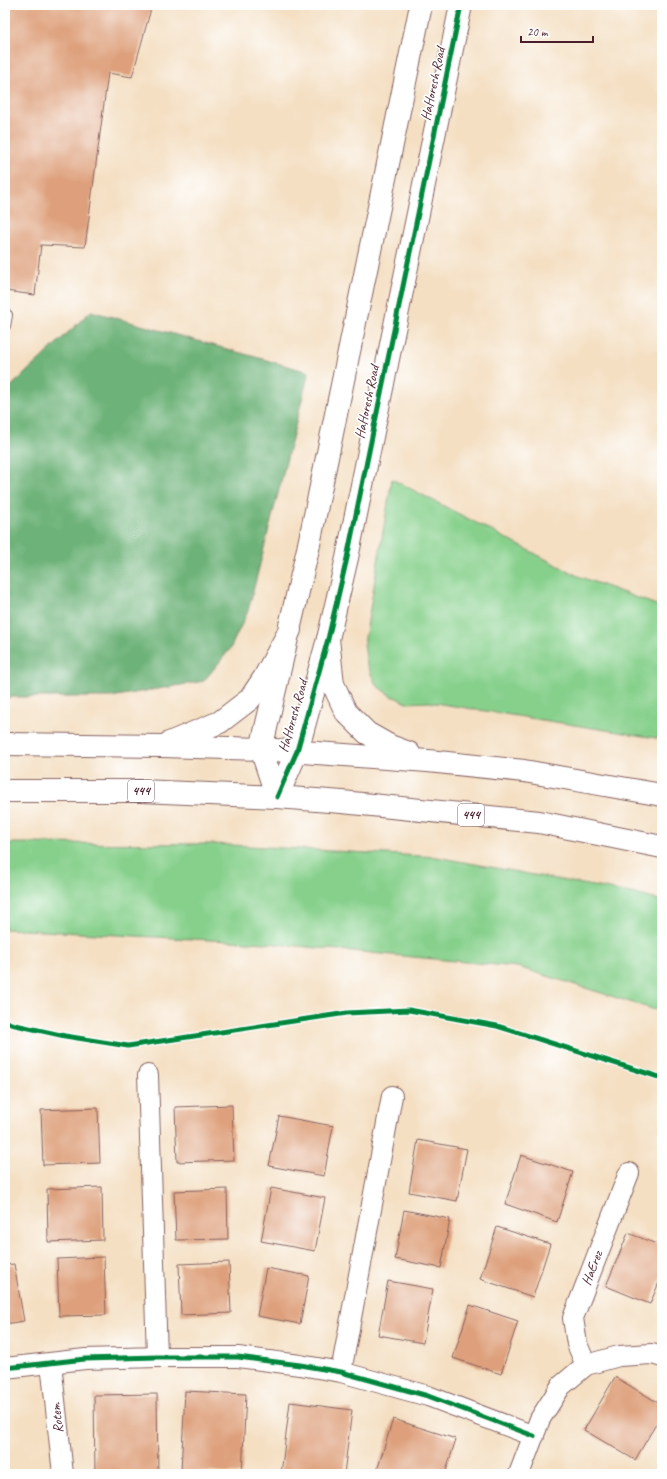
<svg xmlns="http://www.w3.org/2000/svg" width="667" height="1479" font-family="Caveat,sans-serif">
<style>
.green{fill:#87d08c;stroke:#68785c}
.forest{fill:#6db278;stroke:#5c6852}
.building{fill:#dea07b}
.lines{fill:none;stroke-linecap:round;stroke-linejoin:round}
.lane-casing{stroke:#866260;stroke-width:12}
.street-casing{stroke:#866260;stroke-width:22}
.secondary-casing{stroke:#866260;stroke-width:24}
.primary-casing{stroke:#866260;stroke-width:24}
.lane{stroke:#fff;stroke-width:10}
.street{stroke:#fff;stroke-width:20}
.secondary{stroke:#fff;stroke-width:22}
.primary{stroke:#fff;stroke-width:22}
.cycleway-casing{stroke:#fff;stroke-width:8}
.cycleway{stroke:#00873e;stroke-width:5}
.labels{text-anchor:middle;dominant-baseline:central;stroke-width:3.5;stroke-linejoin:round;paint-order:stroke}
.shield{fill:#fff;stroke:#80626b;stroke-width:1}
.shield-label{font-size:13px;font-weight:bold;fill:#4a1f2b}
.street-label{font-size:14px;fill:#4a1f2b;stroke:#fff}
</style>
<rect width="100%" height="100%" fill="#fff"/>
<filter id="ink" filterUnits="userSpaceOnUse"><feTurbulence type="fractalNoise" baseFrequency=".025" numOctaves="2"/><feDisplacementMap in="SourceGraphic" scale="8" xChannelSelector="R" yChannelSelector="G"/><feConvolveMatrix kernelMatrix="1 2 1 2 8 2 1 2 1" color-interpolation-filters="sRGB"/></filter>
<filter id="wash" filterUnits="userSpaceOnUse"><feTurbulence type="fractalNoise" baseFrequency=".012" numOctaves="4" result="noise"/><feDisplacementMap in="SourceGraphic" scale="16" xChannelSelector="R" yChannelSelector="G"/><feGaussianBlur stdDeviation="0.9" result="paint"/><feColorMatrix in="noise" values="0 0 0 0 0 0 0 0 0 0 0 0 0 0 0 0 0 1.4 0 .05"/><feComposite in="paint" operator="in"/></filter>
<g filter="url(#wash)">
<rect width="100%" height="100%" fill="#f4dfc2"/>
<!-- green -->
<path class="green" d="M392,479L578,576L662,607V739L429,702L407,703L388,694L376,685L367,665L364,644Z
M5,843L214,844L437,857L631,893L662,901V1012L518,967L266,943L5,929Z"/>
<!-- forest -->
<path class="forest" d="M91,311L309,372L248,611L230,649L204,681L111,697H5V392Z"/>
<g id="blocks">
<!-- building -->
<path class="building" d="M5,5H152L132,77L108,73L85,247L41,245L35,295L5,291Z
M232,1105L234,1160L177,1162L175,1107Z
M98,1108L100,1163L43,1165L41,1110Z
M279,1116L333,1126L324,1176L269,1166Z
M418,1140L467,1149L457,1201L409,1192Z
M521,1155L573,1172L557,1222L505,1204Z
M102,1187L103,1240L48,1242L47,1189Z
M271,1188L325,1198L315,1251L261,1241Z
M227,1189L228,1239L176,1240L174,1191Z
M404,1210L450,1219L441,1268L395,1259Z
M497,1227L550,1244L533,1297L480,1279Z
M628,1233L662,1246V1275L650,1304L606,1286Z
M104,1257L106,1315L59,1316L57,1259Z
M229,1262L231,1313L181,1315L179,1264Z
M14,1264L24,1321L5,1324V1265Z
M266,1268L309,1276L300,1324L257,1316Z
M388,1281L433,1289L423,1343L378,1335Z
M470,1305L518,1321L501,1374L453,1358Z
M615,1377L662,1405V1414L635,1460L584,1430Z
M185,1391L246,1394L242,1474L181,1471Z
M157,1394L158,1473L95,1474L94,1395Z
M290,1402L352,1410L344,1474H281Z
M393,1419L456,1439L445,1474H376Z"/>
</g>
</g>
<g filter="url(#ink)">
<use href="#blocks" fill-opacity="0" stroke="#866260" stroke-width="1"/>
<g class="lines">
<!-- lane casing -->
<g class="lane-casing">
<path id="lane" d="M5,326L7,315"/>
</g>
<!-- street casing -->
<g class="street-casing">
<path id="street" d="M148,1075L157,1357
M51,1363L63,1474
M586,1365L577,1344L573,1318L629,1173
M5,1368L85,1359L157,1357H238L300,1365L341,1372L428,1396L534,1436
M341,1372L392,1096
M519,1474L540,1419L561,1386L586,1365L619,1356L652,1354L662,1357"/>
</g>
<!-- secondary casing -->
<g class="secondary-casing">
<path id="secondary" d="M277,797L297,751L328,639L347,558L461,5
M277,797L261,749L308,549L421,5"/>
</g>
<!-- primary casing -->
<g class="primary-casing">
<path id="primary" d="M328,639L333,684L346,712L367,733L390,746L409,753
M169,743L220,722L250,699L264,678L290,630
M5,744L162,746L261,749L428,761L524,771L662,795
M5,791H141L277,797L342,802L539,822L662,847"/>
</g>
<!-- lane -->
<use href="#lane" class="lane"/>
<!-- street -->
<use href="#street" class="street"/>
<!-- secondary -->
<use href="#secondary" class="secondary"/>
<!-- primary -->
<use href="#primary" class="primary"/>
<!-- cycleway casing -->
<g class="cycleway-casing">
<path id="cycleway" d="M277,797L297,751L328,639L347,558L461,5
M5,1021L11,1024L65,1036L128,1046L347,1013L409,1010L497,1026L662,1078
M5,1368L85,1359L157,1357H238L300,1365L341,1372L428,1396L534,1436"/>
</g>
<!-- cycleway -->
<use href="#cycleway" class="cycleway"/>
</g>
</g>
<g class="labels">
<!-- shield labels -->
<g class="shield">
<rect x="128" y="780" width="26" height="22" rx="3"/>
<rect x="458" y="804" width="26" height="22" rx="3"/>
</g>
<g class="shield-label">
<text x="141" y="791">444</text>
<text x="471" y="815">444</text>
</g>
<!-- street labels -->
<g class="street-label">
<text transform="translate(433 84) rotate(-78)">HaHoresh Road</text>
<text transform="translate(367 402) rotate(-78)">HaHoresh Road</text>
<text transform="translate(293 716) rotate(-74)">HaHoresh Road</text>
<text transform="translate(592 1268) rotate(-69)">HaErez</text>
<text transform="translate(57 1418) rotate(-96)">Rotem</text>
</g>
</g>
<!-- margin -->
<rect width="667" height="1479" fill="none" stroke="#fff" stroke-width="20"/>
<!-- scale -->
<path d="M521 36v6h72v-6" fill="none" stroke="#4a1f2b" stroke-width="2"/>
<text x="527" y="36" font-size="12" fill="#4a1f2b" stroke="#ffffff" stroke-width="3" paint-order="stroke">20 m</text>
</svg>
